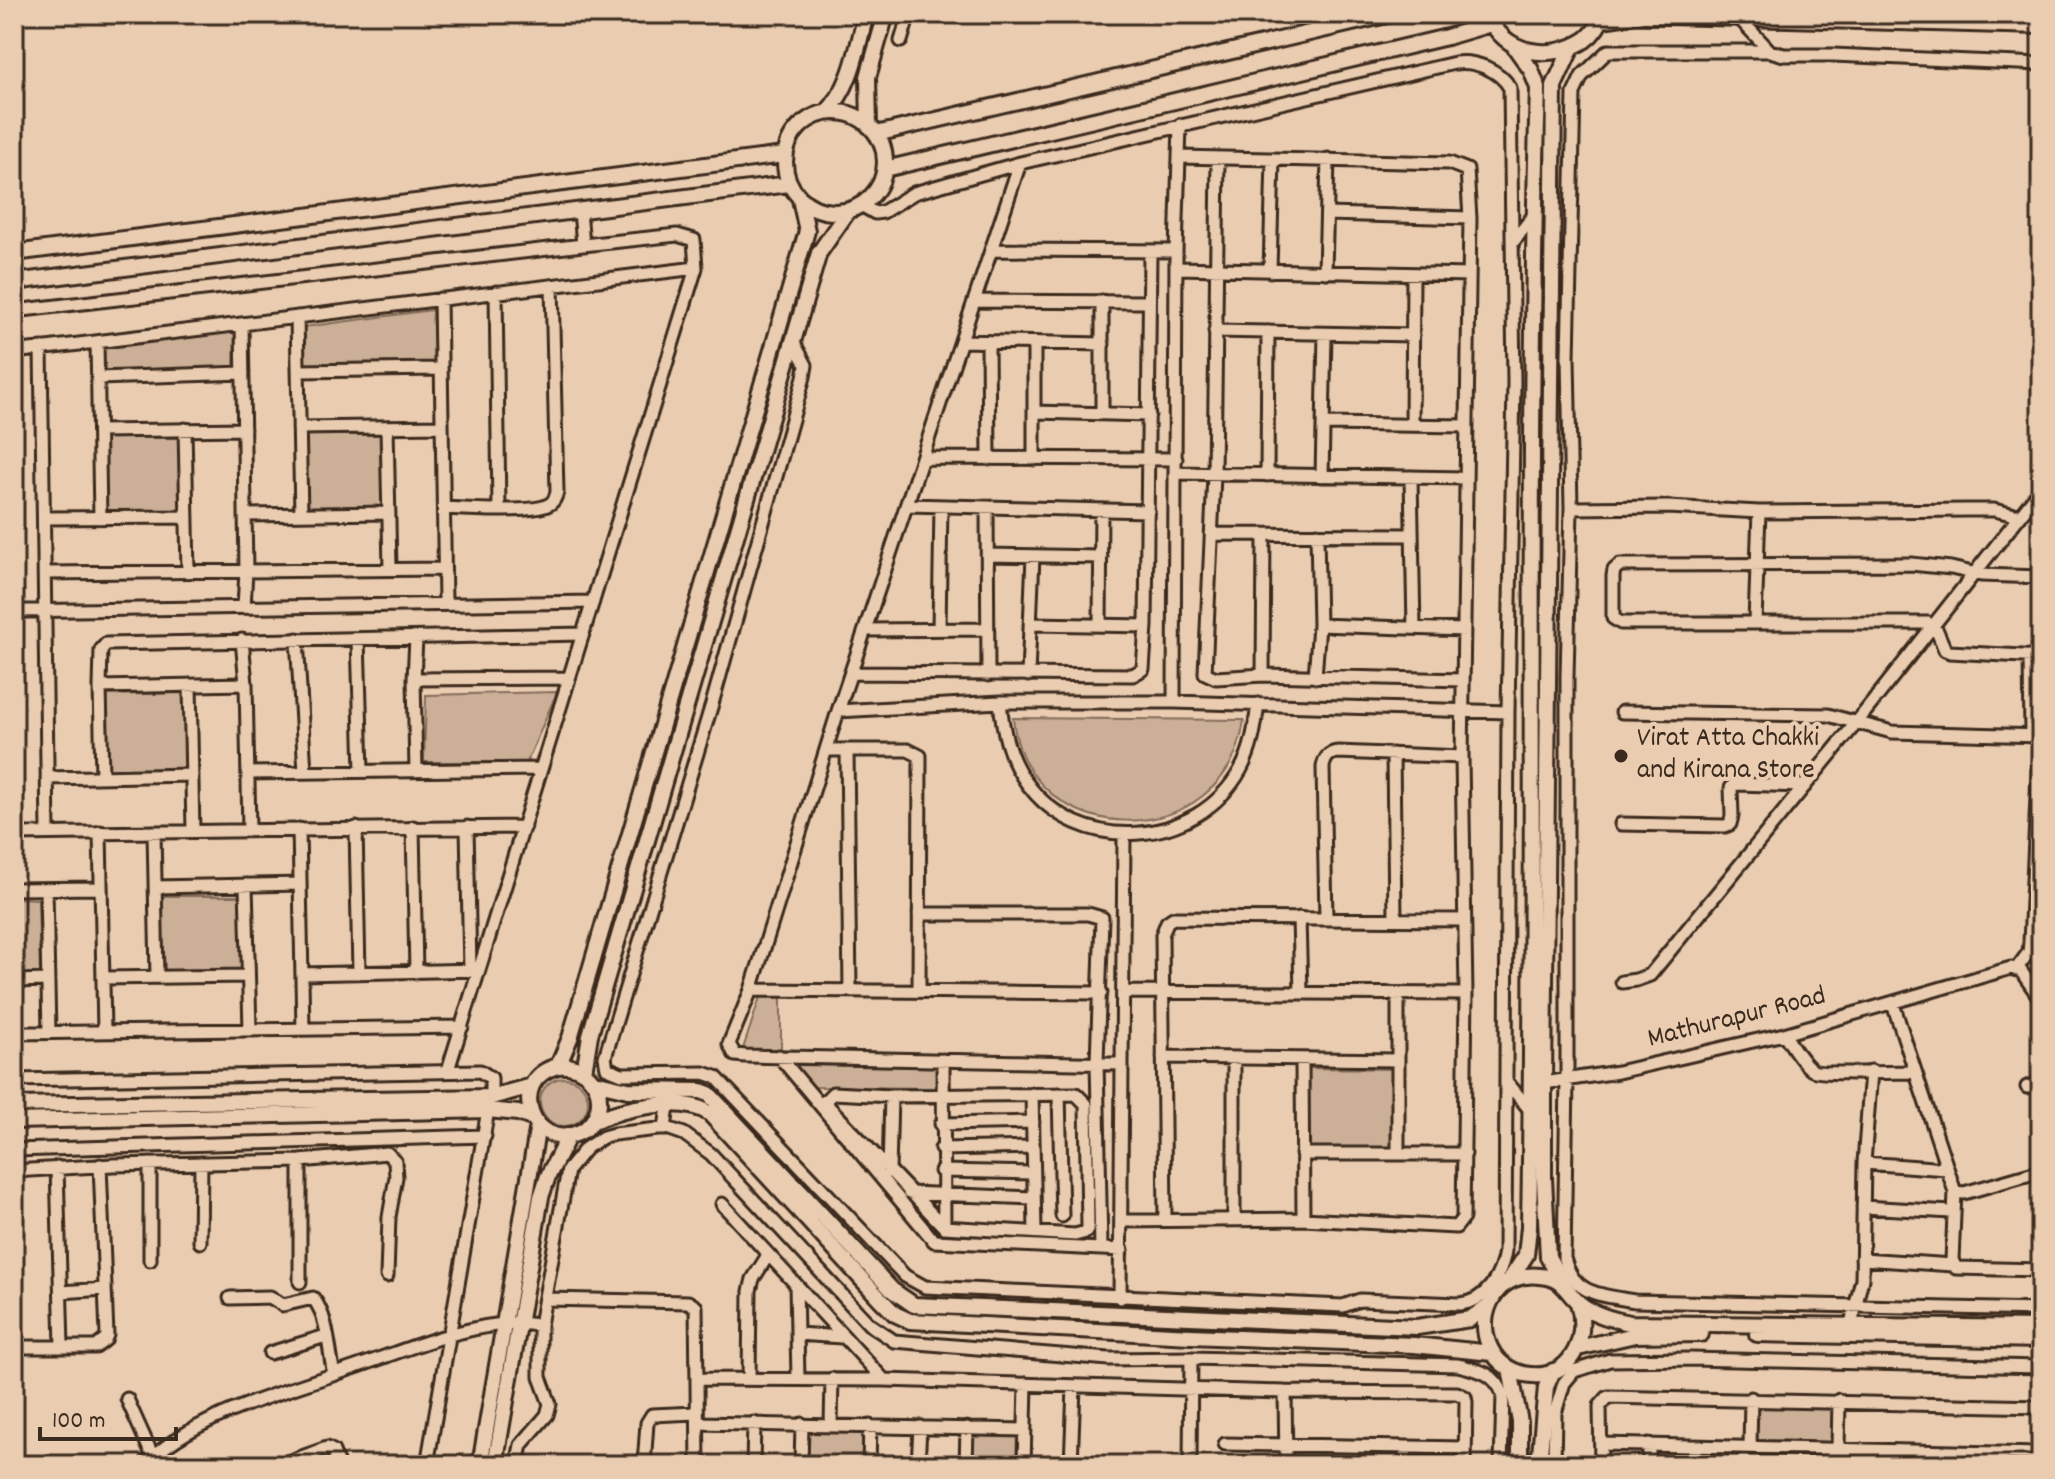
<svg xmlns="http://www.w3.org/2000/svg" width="2055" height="1479" font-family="Dekko,sans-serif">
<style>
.green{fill:#cbaf97;stroke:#836c5a;stroke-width:2}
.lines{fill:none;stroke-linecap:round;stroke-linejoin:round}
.minor-casing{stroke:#3b2a1e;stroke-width:17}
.tertiary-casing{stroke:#3b2a1e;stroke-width:20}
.minor{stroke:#eacdb1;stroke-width:11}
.tertiary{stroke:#eacdb1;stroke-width:14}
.poi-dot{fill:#3b2a1e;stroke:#eacdb1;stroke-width:3}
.labels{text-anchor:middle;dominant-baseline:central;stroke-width:8;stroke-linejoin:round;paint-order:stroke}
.poi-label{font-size:28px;fill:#3b2a1e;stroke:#eacdb1;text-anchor:start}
.street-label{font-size:28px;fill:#3b2a1e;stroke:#eacdb1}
</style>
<rect width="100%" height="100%" fill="#eacdb1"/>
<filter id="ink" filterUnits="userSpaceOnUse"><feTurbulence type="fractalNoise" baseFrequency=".0125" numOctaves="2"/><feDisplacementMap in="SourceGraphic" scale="16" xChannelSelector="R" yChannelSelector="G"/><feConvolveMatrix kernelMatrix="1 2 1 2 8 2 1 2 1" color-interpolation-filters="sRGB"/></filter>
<g filter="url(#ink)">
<!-- green -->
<path class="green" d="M432,310L435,363L304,367V327Z
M235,330L234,369L103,374V346Z
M305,435H382L383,508L305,510Z
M180,437L181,513H103V438Z
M557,692L527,762H424L426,695Z
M183,693L186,770H107L106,695Z
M1013,718L1244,720C1227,856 1026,853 1013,718Z
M159,896H242L243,971L165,972Z
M14,898L38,899L40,975H14Z
M761,994H781V1049H743Z
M791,1065L941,1067L940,1088L811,1087Z
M1306,1068L1392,1069V1150H1307Z
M540 1102a24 24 0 1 1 48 0a24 24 0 1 1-48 0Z
M1756,1407L1833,1409L1832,1442L1755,1440Z
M804,1430L862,1432V1465H803Z
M970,1435L1017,1436L1016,1465H969Z"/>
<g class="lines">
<!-- minor casing -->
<g class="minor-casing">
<path id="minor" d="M1739,18L1770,51L1784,55H1833L2041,64
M901,41L909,14
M1770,51H1608L1582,76L1574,93L1568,358L1571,508L1567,677V1080L1564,1258C1573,1296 1603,1295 1635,1301L2041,1310
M1218,159L1214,475L1205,673L1216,678L1263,675L1463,680
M1020,163L838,711L751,990L729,1044L735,1055L745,1056L1121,1064
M580,211L583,245
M1327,214L1470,218
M1513,242L1534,215
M991,250L1176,251
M1178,268L1469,275
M1270,271L1273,159
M1325,272L1328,159
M496,292L499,510
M440,299L445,602
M975,301L1149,302
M14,311L583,245L677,235L694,240L696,268L448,1070
M297,317L301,514
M242,324L246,571L244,607
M1215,331L1413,335
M961,341L1103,344
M97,342L100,518
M988,342L989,459
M794,343L806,365L804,377L712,704L605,1057L607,1068L622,1074L704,1073L716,1077L905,1276L925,1287L1343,1306L1360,1300L1460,1304C1487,1301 1501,1276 1505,1251L1508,712L1514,382L1510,88C1500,70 1475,60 1455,63L1020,163L914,193L883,212L875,213L861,205
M41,348L48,833
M14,352L696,268
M298,371L441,369
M98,378L243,373
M1034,412L1149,415
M1102,413V301
M1323,424L1467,426
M1412,425L1413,274
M387,427L390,569
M299,428L442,426
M185,429L188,572
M99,431L244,429
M923,458L1176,459
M1034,459V343
M1176,473L1466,478
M1267,475L1268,332
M1322,476L1325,334
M1411,477L1414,628
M907,505L1148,511
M987,507L988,675
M444,508C463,509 539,514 551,503C554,501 556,496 557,492L552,286
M1571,508L1668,507L1759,512L1968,510H1994L2020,516
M245,515L389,513
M44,518L187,517
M1211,534L1410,535
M987,555L1101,557
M45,573L444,569
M2041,577L1981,575L1951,568L1911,564L1620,565L1614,570L1613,576V618L1621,623H1928L1937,631L1945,650L1950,652L2041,657
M14,611L593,602
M1755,622L1759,512
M1032,624L1146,626
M1100,625L1101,510
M1319,625L1464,630
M939,629L941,506
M867,630L987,629
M297,639L305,772
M358,639L362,771
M242,640L246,684L249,830
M2030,656L2031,736
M853,673L1133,675L1143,669L1146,626L1150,252
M1028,675L1033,556
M1263,675L1264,534
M1315,677L1319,625L1317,534
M414,679L569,678
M190,685L193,831
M100,687L246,684
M1000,702C1003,731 1008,757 1026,782C1078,856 1197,849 1241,769C1252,749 1255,727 1258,704
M1174,702L1176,251L1180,125
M838,711L1000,702H1174L1508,712
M1622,712L1828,715L1892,732L2041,736
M827,750H908L920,756L919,991
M847,750L850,991
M1393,754L1395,919
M416,770L414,679L416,638
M248,773L541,769
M102,777L100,687L101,650L106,644L583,634
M47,778L192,775
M1621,824L1725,826L1730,824L1732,816L1731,788L1734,784L1805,786
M413,827L416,972
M467,827L470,971
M356,828L359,973
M299,829L303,1029
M100,832L104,1032
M154,832L157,977
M14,834L524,827
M246,885L250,1030
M155,887L300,884
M14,889L101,888
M46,889L49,1033
M919,914H1088L1102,918L1097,1062L1101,1248
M1299,918L1301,993
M1326,918L1323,767C1325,758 1328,753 1338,752L1462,757
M2017,968L2029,952L2030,942L2040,736
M302,974L479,970
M103,978L248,976
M14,981L48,980
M1622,982L1636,980L1650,975L1857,722L2041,489
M751,990L1101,993
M1124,992L1466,994
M1398,994V1154
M1893,1004L1955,1192L1964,1193L2041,1171
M14,1033L462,1027
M1784,1034C1792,1045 1801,1062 1812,1070C1818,1075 1899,1072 1915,1072
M779,1056L934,1241L1122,1250
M1163,1057L1398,1060
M1234,1058V1219
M1302,1059L1303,1219
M943,1060L944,1227
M14,1080L480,1071L491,1078V1097
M1506,1081L1530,1110
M1544,1083L1618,1072L1784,1034L2011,968L2021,971L2041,1000
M2027,1087L2041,1083
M833,1093L891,1096L1076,1094L1086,1104L1088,1228L1086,1232L1075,1235L944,1227L829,1107L826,1100Z
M1032,1094L1035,1231
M1059,1094L1062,1216
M941,1124L1033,1122
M665,1129L668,1106
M941,1149L1033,1147
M14,1150L485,1136
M1302,1154H1465
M300,1161V1282
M1864,1163L1947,1169
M57,1167L62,1347
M14,1171L113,1165L300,1161L387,1153L395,1161L396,1177L389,1217L387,1276
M941,1171L1033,1173
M889,1172L891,1096
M1955,1192L1952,1260L1956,1268L2041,1270
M909,1193L1033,1198
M722,1204L884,1380
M1863,1207L1952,1212
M1165,1219L1162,935L1167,922L1173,918L1463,920
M1123,1221L1303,1219L1456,1227L1463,1218L1466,994L1462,757L1470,218L1467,170L1449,163L1179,157
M200,1242L201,1163
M1862,1259L1953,1265
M150,1260V1164
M796,1285L798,1379
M61,1292L105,1289
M230,1298L270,1297L283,1305L313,1298C328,1316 329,1352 334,1375
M1120,1298L1124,835
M546,1299L688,1302L696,1307L698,1465
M1851,1325L1862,1279L1864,1163L1871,1071
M798,1334L841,1337
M14,1347H96L105,1340L107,1335L100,1165
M270,1353L326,1336
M697,1379L884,1380L1285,1392L1457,1393L1465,1397L1466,1402L1465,1465
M749,1379L750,1291L753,1279L768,1255
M1285,1392L1286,1465
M127,1399L153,1457
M698,1423L1025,1430
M831,1425L832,1379
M1225,1444L1465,1448
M1601,1444L2041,1454
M1750,1447L1751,1398
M1405,1448L1406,1465
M1838,1449L1839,1400
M145,1465C190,1416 288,1391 350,1369C400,1352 450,1330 503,1324C516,1322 527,1324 540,1325
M279,1465L327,1448L333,1451L338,1465
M427,1465L488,1110
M517,1465L521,1445L547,1415L550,1404L540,1377V1325L568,1170L586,1148L603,1137L614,1134L667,1128L684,1134L711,1154L869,1324L894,1341L1109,1359L1191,1358L1458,1365C1478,1370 1496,1373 1503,1395L1501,1465
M644,1465L647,1423L652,1415L696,1413
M753,1465L754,1423
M801,1465L802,1424
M869,1465L870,1426
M918,1465L920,1427
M966,1465L967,1428
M1024,1465L1026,1384
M1071,1465L1074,1387
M1190,1465L1191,1358
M1554,1465L1555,1413L1564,1383L1574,1371L1610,1360L1690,1359L2041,1367
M1601,1465L1600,1406L1608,1397L2041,1407
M1649,1465V1444
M1946,1465V1452"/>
</g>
<!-- tertiary casing -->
<g class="tertiary-casing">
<path id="tertiary" d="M1488,14C1503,55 1551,62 1585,40C1593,34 1601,24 1602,14
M1602,20L1636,15L2041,26
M785 162a50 50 0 1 1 100 0a50 50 0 1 1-100 0Z
M826,113C852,87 857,48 866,14
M869,126L868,77L886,14
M876,134L1391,14
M885,169L1447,37L1491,24
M14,253L784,155
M14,282L789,184
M558,1066C583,1064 604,1084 598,1109C595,1120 588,1129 578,1133C533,1153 505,1079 558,1066L570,1038L807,231L800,199
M584,1072L590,1035L819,253L848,211
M594,1082L628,1090L701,1091L709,1094L892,1290L914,1305L1417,1327L1470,1319L1487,1307
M14,1105L491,1097L532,1086
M14,1121L488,1110L518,1113L534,1119
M593,1121C622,1109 683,1094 710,1114L881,1300L895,1314L910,1321L1191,1336L1414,1345L1492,1353
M1509,1281L1526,1255L1529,1227C1536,847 1526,467 1538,88L1531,70L1514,46
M1563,1284L1548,1257L1544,1178V1083L1554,86L1571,49
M1578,1303C1590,1340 1569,1383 1524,1374C1488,1366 1475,1326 1493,1297C1503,1280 1522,1274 1540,1276C1564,1278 1565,1291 1579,1303C1592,1314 1614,1320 1630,1323L2041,1328
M1757,1334L2041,1340
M1578,1348L1635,1335L1701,1334
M1510,1369L1520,1422V1465
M480,1465L538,1125
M495,1465L541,1197L548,1176L569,1135
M1539,1465L1546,1387L1553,1371"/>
</g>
<!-- minor -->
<use href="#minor" class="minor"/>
<!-- tertiary -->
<use href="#tertiary" class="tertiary"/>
</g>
</g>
<!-- markers -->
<circle class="poi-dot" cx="1621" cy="756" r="8"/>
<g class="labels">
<!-- poi labels -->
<g class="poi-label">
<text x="1637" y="740">Virat Atta Chakki<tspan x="1637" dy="32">and Kirana Store</tspan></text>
</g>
<!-- street labels -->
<g class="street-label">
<text transform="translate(1737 1019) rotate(-14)">Mathurapur Road</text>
</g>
</g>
<!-- margin -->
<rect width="2055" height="1479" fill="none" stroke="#eacdb1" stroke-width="48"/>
<rect x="24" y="24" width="2007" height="1431" fill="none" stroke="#3b2a1e" stroke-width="3" filter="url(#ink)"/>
<!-- scale -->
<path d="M40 1427v12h136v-12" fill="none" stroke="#3b2a1e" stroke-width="4"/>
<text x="52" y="1427" font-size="24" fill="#3b2a1e" stroke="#eacdb1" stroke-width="6" paint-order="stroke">100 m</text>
</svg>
